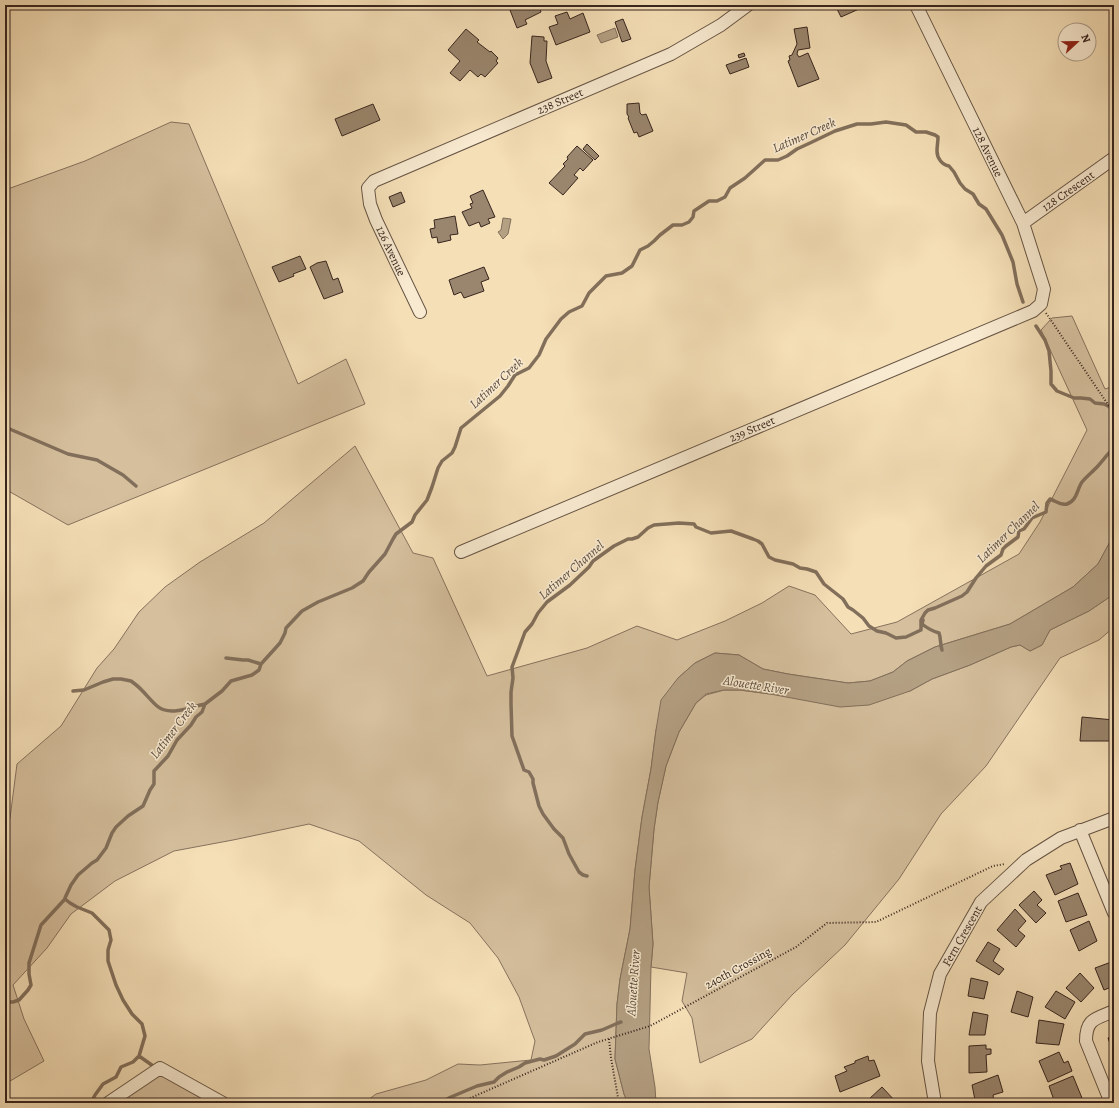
<svg xmlns="http://www.w3.org/2000/svg" width="1119" height="1108" font-family="Alegreya,serif">
<style>
.green{fill:#d5bf9d;stroke:#86725e}
.water{fill:#b4a083;stroke:#826f5b}
.lines{fill:none;stroke-linecap:round;stroke-linejoin:round}
.stream{stroke:#826f5b;stroke-width:3.5}
.building{fill:#9a866e;stroke:#37251e}
.minor-casing{stroke:#665444;stroke-width:14}
.path{stroke:#37251e;stroke-width:2;stroke-dasharray:1 2;stroke-linecap:butt}
.minor{stroke:#f8ead0;stroke-width:12}
.labels{text-anchor:middle;dominant-baseline:central;stroke-width:3;stroke-linejoin:round;paint-order:stroke}
.street-label{font-size:12px;fill:#37251e;stroke:#f8ead0}
.water-label{font-size:13px;font-style:italic;fill:#5c4a3c;stroke:#f8ead0}
</style>
<rect width="100%" height="100%" fill="#f5dfb7"/>
<filter id="stains"><feTurbulence type="fractalNoise" baseFrequency=".005" numOctaves="4"/><feColorMatrix values="0 0 0 0 .2 0 0 0 0 .09 0 0 0 0 .02 0 0 0 .5 -.17"/></filter>
<radialGradient id="worn" r=".72"><stop offset=".6" stop-color="#630" stop-opacity="0"/><stop offset="1" stop-color="#630" stop-opacity=".3"/></radialGradient>
<!-- green -->
<path class="green" d="M171,122L189,124L298,384L346,359L365,404L68,525L5,489V190L85,161Z
M1072,316L1105,389L1114,386V531L1112,538L1098,564L1073,587L1010,624L935,647L907,661L893,672L870,681L848,683L788,674L763,669L739,655L715,653L695,663L678,678L656,730L651,769L642,817L635,870L630,929L620,979L617,1004L615,1059L624,1094L628,1103H364L376,1094L426,1080L458,1064L480,1065L531,1060L535,1041L519,997L498,958L470,923L426,895L359,841L309,824L233,840L174,851L115,881L71,914L47,948L13,985L24,1019L44,1061L5,1084V830L10,818L17,764L61,726L97,668L114,649L139,612L165,587L200,562L264,523L355,446L413,553L433,558L487,676L587,648L637,626L677,640L725,621L762,603L789,586L815,595L851,634L897,622L1019,554L1040,522L1087,430L1041,330L1052,318Z
M1114,594V627L1099,640L1060,658L986,766L941,814L899,879L845,945L792,995L752,1039L700,1063L692,1018L682,1001L687,973L651,967L653,944L649,887L654,829L658,802L666,766L679,732L696,703L706,695L724,690H740L770,694L910,691L932,679L970,665L1011,647L1020,645L1030,651L1042,645L1050,630L1089,611Z
M160,1068L223,1103H109Z"/>
<!-- water -->
<path class="water" d="M615,28L618,37L601,43L597,35Z
M503,218L511,219L508,234L503,239L498,232L501,230Z
M1114,531V594L1089,611L1050,630L1042,645L1030,651L1020,645L1011,647L970,665L932,679L910,691L869,705L840,707L770,694L740,690H724L706,694L696,703L679,732L666,766L658,802L654,829L649,887L653,944L651,967L649,1049L655,1087L656,1103H628L624,1094L615,1059L617,1004L620,979L630,929L635,870L642,817L651,769L656,730L661,700L678,678L695,663L715,653L739,655L763,669L788,674L848,683L870,681L893,672L907,661L935,647L1010,624L1073,587L1098,564L1112,538Z"/>
<g class="lines">
<!-- stream -->
<path class="stream" d="M1036,326L1045,340L1049,351L1051,371V384L1057,391L1074,398H1081L1090,399L1095,403L1104,404L1114,409
M5,427L68,454L97,460L123,475L136,486
M923,620L922,624C927,628 932,631 939,633C941,638 940,644 942,650
M226,658L243,660H248L261,664
M73,691L84,690L103,682L113,679H121L131,681L135,684C143,690 149,699 157,706C170,717 190,707 205,704
M587,876L583,875L579,872L569,854L563,838L554,829L543,814L539,806L533,783V779L529,772L524,770L512,736L511,704V692L513,678L512,667L525,632L532,624L538,613L547,602L570,585L589,567L593,561L614,546L628,539H632L638,537L648,528L654,525L679,523L694,524L696,527L711,533L731,531L753,539L758,541L762,544L769,557L775,560L793,564L800,568L807,569L816,572L824,584L843,599L848,607L853,610L863,618L869,626L877,631L886,633L896,638L906,637L921,630V620L925,613L928,610L935,608L962,596L967,592L976,578L986,566L1001,555L1003,549L1006,546L1018,537L1019,531L1024,529L1032,518L1046,512L1047,503L1050,499C1056,501 1061,506 1067,504C1077,501 1077,489 1082,482C1086,477 1091,473 1095,469C1102,462 1107,454 1114,448
M65,899L70,903L77,907L92,913L109,930L111,940L108,950V961L116,985L123,1000L132,1014L142,1024L145,1036L139,1056L133,1062L121,1067L116,1077L103,1084L95,1095L91,1103
M5,1002H13L19,1000L28,990L31,985L29,974V963L41,925L65,899V898L71,885L78,875L92,863L97,860L106,848L112,833L116,827L128,816L143,806L150,790L154,784V771L168,756L177,740L191,725L196,717L202,712L205,704L222,691L231,681L252,675L259,670L261,664L280,643L285,633L286,628L302,611L318,602L352,588L363,581L369,572L385,554L393,539L396,534L412,522L415,515L427,500L432,487L438,468L442,461L452,453L455,447L461,428L500,396L508,386L515,375L529,368L539,355L546,339L561,319L569,312L582,306L589,293L606,276L622,273L632,266L640,250L648,246L654,241L660,235L673,225H682L689,222L693,217L694,211L709,201H717L725,197L730,188L745,178L765,160H778L787,156L797,149L810,143L835,131L857,124H871L886,122L906,125L916,132H926L935,135L938,137C938,142 937,146 937,151C937,158 942,165 949,166L954,172L960,183L965,189L973,194L979,204L986,209L1002,235L1013,262L1017,284L1023,302
M139,1056L156,1068
M437,1103L447,1099L451,1097L477,1086L494,1082L499,1077L507,1072L519,1067L525,1063L540,1059L544,1060L556,1056L575,1044L585,1034L602,1030L618,1023L621,1022"/>
</g>
<!-- building -->
<path class="building" d="M522,5H539L541,12L525,20L527,24L517,28L510,10Z
M835,5H868L841,17Z
M567,12L570,19L583,13L590,32L556,45L549,27L558,24L555,16Z
M623,19L631,39L622,42L615,22Z
M807,27L810,48L798,50L797,54L799,57L808,53L819,79L798,87L788,61L790,60L789,56L792,55L797,44L794,29Z
M466,29L479,40L477,42L490,52L491,51L498,58L496,61L498,63L485,77L481,74L478,77L470,70L460,81L450,73L460,61L448,50Z
M532,36L544,37V41H547L546,61L552,78L538,83L530,63Z
M744,53L745,56L739,58L738,55Z
M746,58L749,67L730,74L726,65Z
M639,103L640,113L642,115L646,114L653,131L639,137L637,132L634,133L628,118L629,117L627,114V104Z
M373,104L380,120L342,136L335,119Z
M587,144L599,156L595,160L583,149Z
M577,146L593,160L583,171L580,168L574,175L578,178L563,195L549,183L565,166L563,164L568,159L567,157Z
M483,190L495,217L488,219L490,223L481,227L479,222L469,226L462,212L472,208L470,204L473,203L470,196Z
M401,192L405,202L393,207L389,197Z
M455,216L458,234L450,235L451,240L438,243L437,237L432,238L430,229L435,228L434,220Z
M300,256L306,269L293,274L294,276L279,282L272,267Z
M326,261L333,280L338,278L343,292L324,299L310,267L317,263Z
M484,267L489,279L481,282L484,291L464,298L461,292L454,295L449,280Z
M1082,717L1114,720V741H1080Z
M1070,863L1078,884L1055,895L1046,875L1062,869L1060,866Z
M1034,891L1042,900L1037,905L1046,913L1036,923L1019,905Z
M1078,893L1087,915L1066,922L1058,901Z
M1015,909L1026,921L1018,930L1025,936L1016,947L997,930Z
M1089,921L1097,941L1079,951L1070,930Z
M988,942L1000,949L993,961L1004,969L999,975L976,961Z
M1114,961V986L1104,990L1095,968Z
M1080,973L1094,988L1081,1002L1066,988Z
M971,978L988,982L984,999L968,996Z
M1017,991L1033,997L1028,1017L1011,1012Z
M1056,991L1075,1002L1065,1019L1045,1007Z
M973,1012L988,1015L985,1035H969Z
M1039,1020L1064,1024L1059,1045L1036,1043Z
M1114,1035V1045L1113,1043L1110,1044L1108,1038Z
M986,1045V1049H991V1054L986,1055L987,1072L969,1073V1046Z
M1059,1052L1064,1063L1068,1061L1072,1071L1048,1082L1039,1061Z
M868,1056L869,1061L874,1060L880,1076L840,1092L835,1076L847,1071L844,1067L855,1063V1061Z
M998,1075L1003,1092L993,1095L994,1103H968V1102L975,1100L972,1085Z
M1073,1076L1082,1098L1070,1103H1055L1049,1086Z
M882,1087L897,1103H871L868,1100Z"/>
<g class="lines">
<!-- minor casing -->
<g class="minor-casing">
<path id="minor" d="M1023,223L1114,158
M420,312L376,220L370,204L368,188L374,181L671,54L721,25L748,5
M461,552L1033,311L1041,304L1044,289L1023,223L916,5
M1080,830L1114,913
M108,1103L160,1068L223,1103
M935,1103L928,1061L930,1013L940,974L981,902L1026,860L1061,838L1114,818
M1111,1103L1086,1041C1086,1018 1096,1019 1114,1011"/>
</g>
<!-- path -->
<path class="path" d="M1046,313L1109,406L1114,420
M1114,525L1111,536L1114,544
M609,1039L611,1058L619,1103
M459,1103L598,1042L650,1026L796,947L827,923L876,922L993,866L1005,864"/>
<!-- minor -->
<use href="#minor" class="minor"/>
</g>
<g class="labels">
<!-- street labels -->
<g class="street-label">
<text transform="translate(560 101) rotate(-23)">238 Street</text>
<text transform="translate(988 152) rotate(64)">128 Avenue</text>
<text transform="translate(1068 191) rotate(-35)">128 Crescent</text>
<text transform="translate(391 251) rotate(65)">126 Avenue</text>
<text transform="translate(752 429) rotate(-23)">239 Street</text>
<text transform="translate(962 936) rotate(-60)">Fern Crescent</text>
<text transform="translate(738 968) rotate(-29)">240th Crossing</text>
</g>
<!-- water labels -->
<g class="water-label">
<text transform="translate(804 135) rotate(-24)">Latimer Creek</text>
<text transform="translate(496 383) rotate(-43)">Latimer Creek</text>
<text transform="translate(1008 532) rotate(-44)">Latimer Channel</text>
<text transform="translate(571 570) rotate(-41)">Latimer Channel</text>
<text transform="translate(756 685) rotate(9)">Alouette River</text>
<text transform="translate(173 730) rotate(-53)">Latimer Creek</text>
<text transform="translate(633 983) rotate(-86)">Alouette River</text>
</g>
</g>
<!-- margin -->
<rect width="1119" height="1108" fill="none" stroke="#f5dfb7" stroke-width="20"/>
<rect x="6" y="6" width="1107" height="1096" fill="none" stroke="#37251e" stroke-width="2"/>
<rect x="10" y="10" width="1099" height="1088" fill="none" stroke="#37251e"/>
<!-- north arrow -->
<g transform="translate(1077 42) rotate(68)"><circle r="19" fill="#f8ead0" stroke="#ab9b89"/>
<path d="M0-3L7 15L0 10L-7 15Z" fill="#8f2418"/>
<text y="-6" font-size="11" font-weight="bold" text-anchor="middle" fill="#37251e">N</text>
</g>
<rect width="100%" height="100%" filter="url(#stains)"/>
<rect width="100%" height="100%" fill="url(#worn)"/>
</svg>
